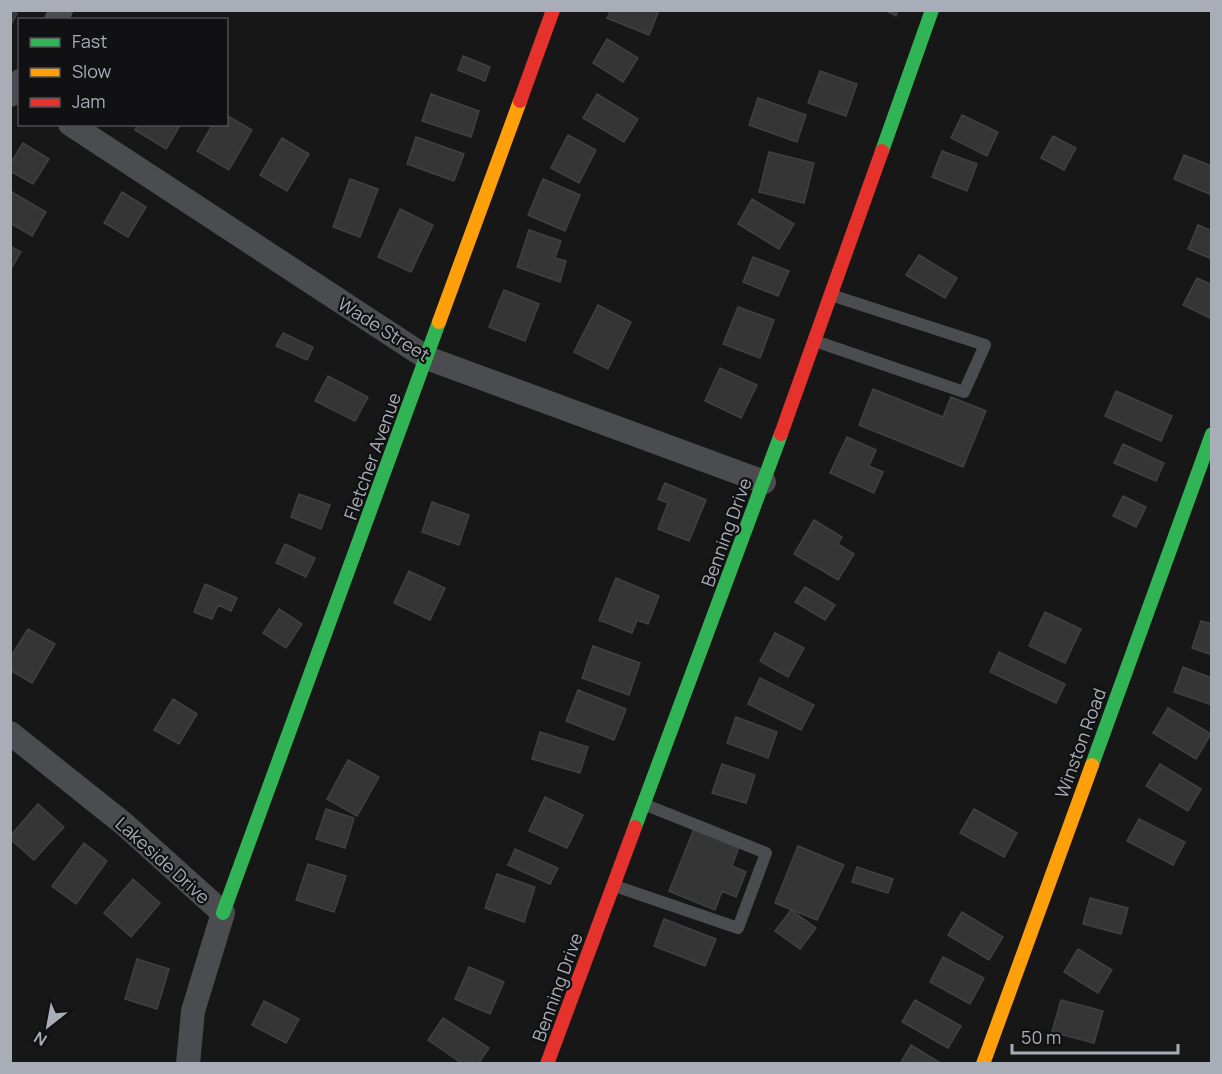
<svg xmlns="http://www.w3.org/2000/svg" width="1222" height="1074" font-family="Manrope,sans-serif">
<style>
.building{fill:#353536;stroke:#3f4043;stroke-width:1.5}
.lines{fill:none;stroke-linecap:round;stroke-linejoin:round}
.lane{stroke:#4b4c50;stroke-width:12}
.street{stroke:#4b4c50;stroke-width:24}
.fast{stroke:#30b455;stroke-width:14}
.slow{stroke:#ff9f0a;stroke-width:14}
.jam{stroke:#e5322d;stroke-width:14}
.labels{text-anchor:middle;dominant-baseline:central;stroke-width:4.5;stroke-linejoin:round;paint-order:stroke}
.street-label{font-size:18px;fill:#a8adb8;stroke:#111113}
</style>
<rect width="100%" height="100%" fill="#171717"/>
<!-- building -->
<path class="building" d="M10,10L17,14L10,26Z
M611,10H659L649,35L607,18Z
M885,10H898L896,16Z
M607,39L638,58L623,82L593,63Z
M463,56L490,67L485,81L458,70Z
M820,71L857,84L846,116L808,103Z
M431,94L479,111L471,137L422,121Z
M597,94L638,119L624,142L583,118Z
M758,98L806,115L797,142L749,125Z
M226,115L252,130L229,170L197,151L213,124H226Z
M962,115L998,132L987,156L951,138Z
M138,124H181L166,149L135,130Z
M568,135L596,150L579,183L551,168Z
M1053,136L1076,148L1064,170L1041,158Z
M416,137L464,154L454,181L407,164Z
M282,138L309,154L287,191L260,175Z
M23,143L49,159L33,184L10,171V164Z
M942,151L977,164L967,191L932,177Z
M769,152L814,163L804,203L759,192Z
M1184,155L1212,166V195L1174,179Z
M350,179L378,189L360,237L333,227Z
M543,179L580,195L565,231L528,215Z
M10,191L46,212L32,236L10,223Z
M122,192L146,207L128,237L104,223Z
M752,199L794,224L779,249L738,224Z
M400,209L433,225L411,272L378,257Z
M1198,225L1212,231V259L1188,249Z
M529,230L561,241L555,258L566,261L560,282L517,267Z
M10,246L21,252L10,270Z
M919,255L957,278L945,298L906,275Z
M753,257L789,271L778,296L743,282Z
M1197,278L1212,285V319L1183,305Z
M504,290L539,304L525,341L489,327Z
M598,305L631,322L608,369L574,352Z
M738,307L774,320L760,358L723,344Z
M283,333L313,347L307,360L276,346Z
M720,368L757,385L741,418L705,401Z
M328,376L368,397L355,421L315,401Z
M873,389L943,417L951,397L986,411L963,467L859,425Z
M1116,391L1172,416L1161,441L1105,416Z
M847,437L876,450L869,466L883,472L874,493L830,473Z
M1123,444L1164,463L1156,481L1114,463Z
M665,483L706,500L689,541L658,529L668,503L658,499Z
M299,494L330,505L321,529L291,517Z
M1123,496L1146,507L1136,527L1113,516Z
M432,502L469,515L459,545L422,532Z
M814,520L842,537L838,544L854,554L838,580L794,554Z
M285,544L315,558L306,577L276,563Z
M409,571L445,588L430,620L394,603Z
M616,578L659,596L648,624L637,620L632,633L599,620Z
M205,584L237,598L231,611L218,605L212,619L194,612Z
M805,587L835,605L825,620L795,602Z
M279,609L302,624L286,648L263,633Z
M1045,612L1081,629L1065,663L1029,646Z
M1201,621L1212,624V655L1192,648Z
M28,629L55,644L32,683L10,670V658Z
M775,633L804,648L788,677L760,661Z
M593,646L640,663L629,695L582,678Z
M999,652L1065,684L1056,703L990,672Z
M1183,667L1212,678V705L1174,692Z
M760,678L814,705L801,730L748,704Z
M578,690L626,709L614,740L566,721Z
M173,699L197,714L179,744L154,730Z
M1168,708L1211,734L1196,759L1153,733Z
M736,717L777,732L768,758L727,743Z
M540,732L588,747L580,773L532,759Z
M348,760L379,777L357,816L327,799Z
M722,764L755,775L746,803L712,793Z
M1160,764L1201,789L1188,811L1146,786Z
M545,797L583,815L567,848L529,831Z
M38,804L64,827L34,860L10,839V836Z
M326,809L354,818L345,848L316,839Z
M974,809L1017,833L1004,857L960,833Z
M1139,819L1185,842L1173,865L1127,841Z
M694,829L739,847L732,866L746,872L736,897L722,891L715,910L669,891Z
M84,843L107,861L76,904L52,886Z
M798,846L844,865L817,920L775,903Z
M515,849L558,868L550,884L508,865Z
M308,864L346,876L334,912L296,900Z
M857,867L893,879L888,893L852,882Z
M497,874L535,887L524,922L485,908Z
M133,879L160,903L131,937L104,913Z
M1090,898L1128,908L1121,934L1083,924Z
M791,910L816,928L800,949L775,931Z
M962,912L1003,937L989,960L948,935Z
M664,919L716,939L705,966L654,946Z
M1078,949L1112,970L1098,993L1064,972Z
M943,957L984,978L970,1004L930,982Z
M137,959L169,969L157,1009L125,999Z
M469,967L504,982L490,1014L455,999Z
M915,1000L961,1026L948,1048L902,1022Z
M1061,1000L1103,1011L1094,1043L1052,1032Z
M264,1001L299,1019L286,1043L252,1025Z
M443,1018L489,1048L478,1064H463L428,1040Z
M911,1045L942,1064H900Z"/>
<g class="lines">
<!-- lane -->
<path class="lane" d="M815,341L964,392L985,345L831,295
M615,886L738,928L766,853L646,805"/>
<!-- street -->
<path class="street" d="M56,20L61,10
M10,95L20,81
M70,124L427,358L764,482
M10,733L124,824L223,913L193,1011L188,1064"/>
<!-- fast -->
<path class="fast" d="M882,151L932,10
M1092,765L1212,434
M635,827L781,434
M223,913L439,322"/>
<!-- slow -->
<path class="slow" d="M439,322L520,101
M983,1064L1092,765"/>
<!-- jam -->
<path class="jam" d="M520,101L553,10
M781,434L882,151
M547,1064L635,827"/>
</g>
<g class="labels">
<!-- street labels -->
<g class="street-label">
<text transform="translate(384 329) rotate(32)">Wade Street</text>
<text transform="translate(372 456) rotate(-70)">Fletcher Avenue</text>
<text transform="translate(726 532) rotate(-70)">Benning Drive</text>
<text transform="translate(1080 743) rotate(-70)">Winston Road</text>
<text transform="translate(163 860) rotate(42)">Lakeside Drive</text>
<text transform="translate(557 987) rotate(-70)">Benning Drive</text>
</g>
</g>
<!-- border -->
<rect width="1222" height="1074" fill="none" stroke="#a8adb8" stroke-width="24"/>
<!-- legend -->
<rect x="18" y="18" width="210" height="108" fill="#111113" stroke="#4d4f55" stroke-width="1.5"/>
<rect x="30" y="38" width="30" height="9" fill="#30b455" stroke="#4d4f55" stroke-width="1.5"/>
<text x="72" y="48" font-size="18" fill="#a8adb8">Fast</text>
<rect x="30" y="68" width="30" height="9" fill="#ff9f0a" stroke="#4d4f55" stroke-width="1.5"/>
<text x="72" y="78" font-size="18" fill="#a8adb8">Slow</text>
<rect x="30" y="98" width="30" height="9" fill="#e5322d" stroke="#4d4f55" stroke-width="1.5"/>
<text x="72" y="108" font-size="18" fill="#a8adb8">Jam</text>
<!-- north arrow -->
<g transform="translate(48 1026) rotate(211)" stroke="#111113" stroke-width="4.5" paint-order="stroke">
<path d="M0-4.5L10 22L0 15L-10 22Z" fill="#a8adb8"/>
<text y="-9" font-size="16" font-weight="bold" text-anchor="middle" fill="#a8adb8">N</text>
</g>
<!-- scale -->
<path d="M1012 1044v9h166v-9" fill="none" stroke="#a8adb8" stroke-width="3"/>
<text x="1021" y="1044" font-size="18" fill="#a8adb8" stroke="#111113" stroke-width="4.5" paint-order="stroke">50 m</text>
</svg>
